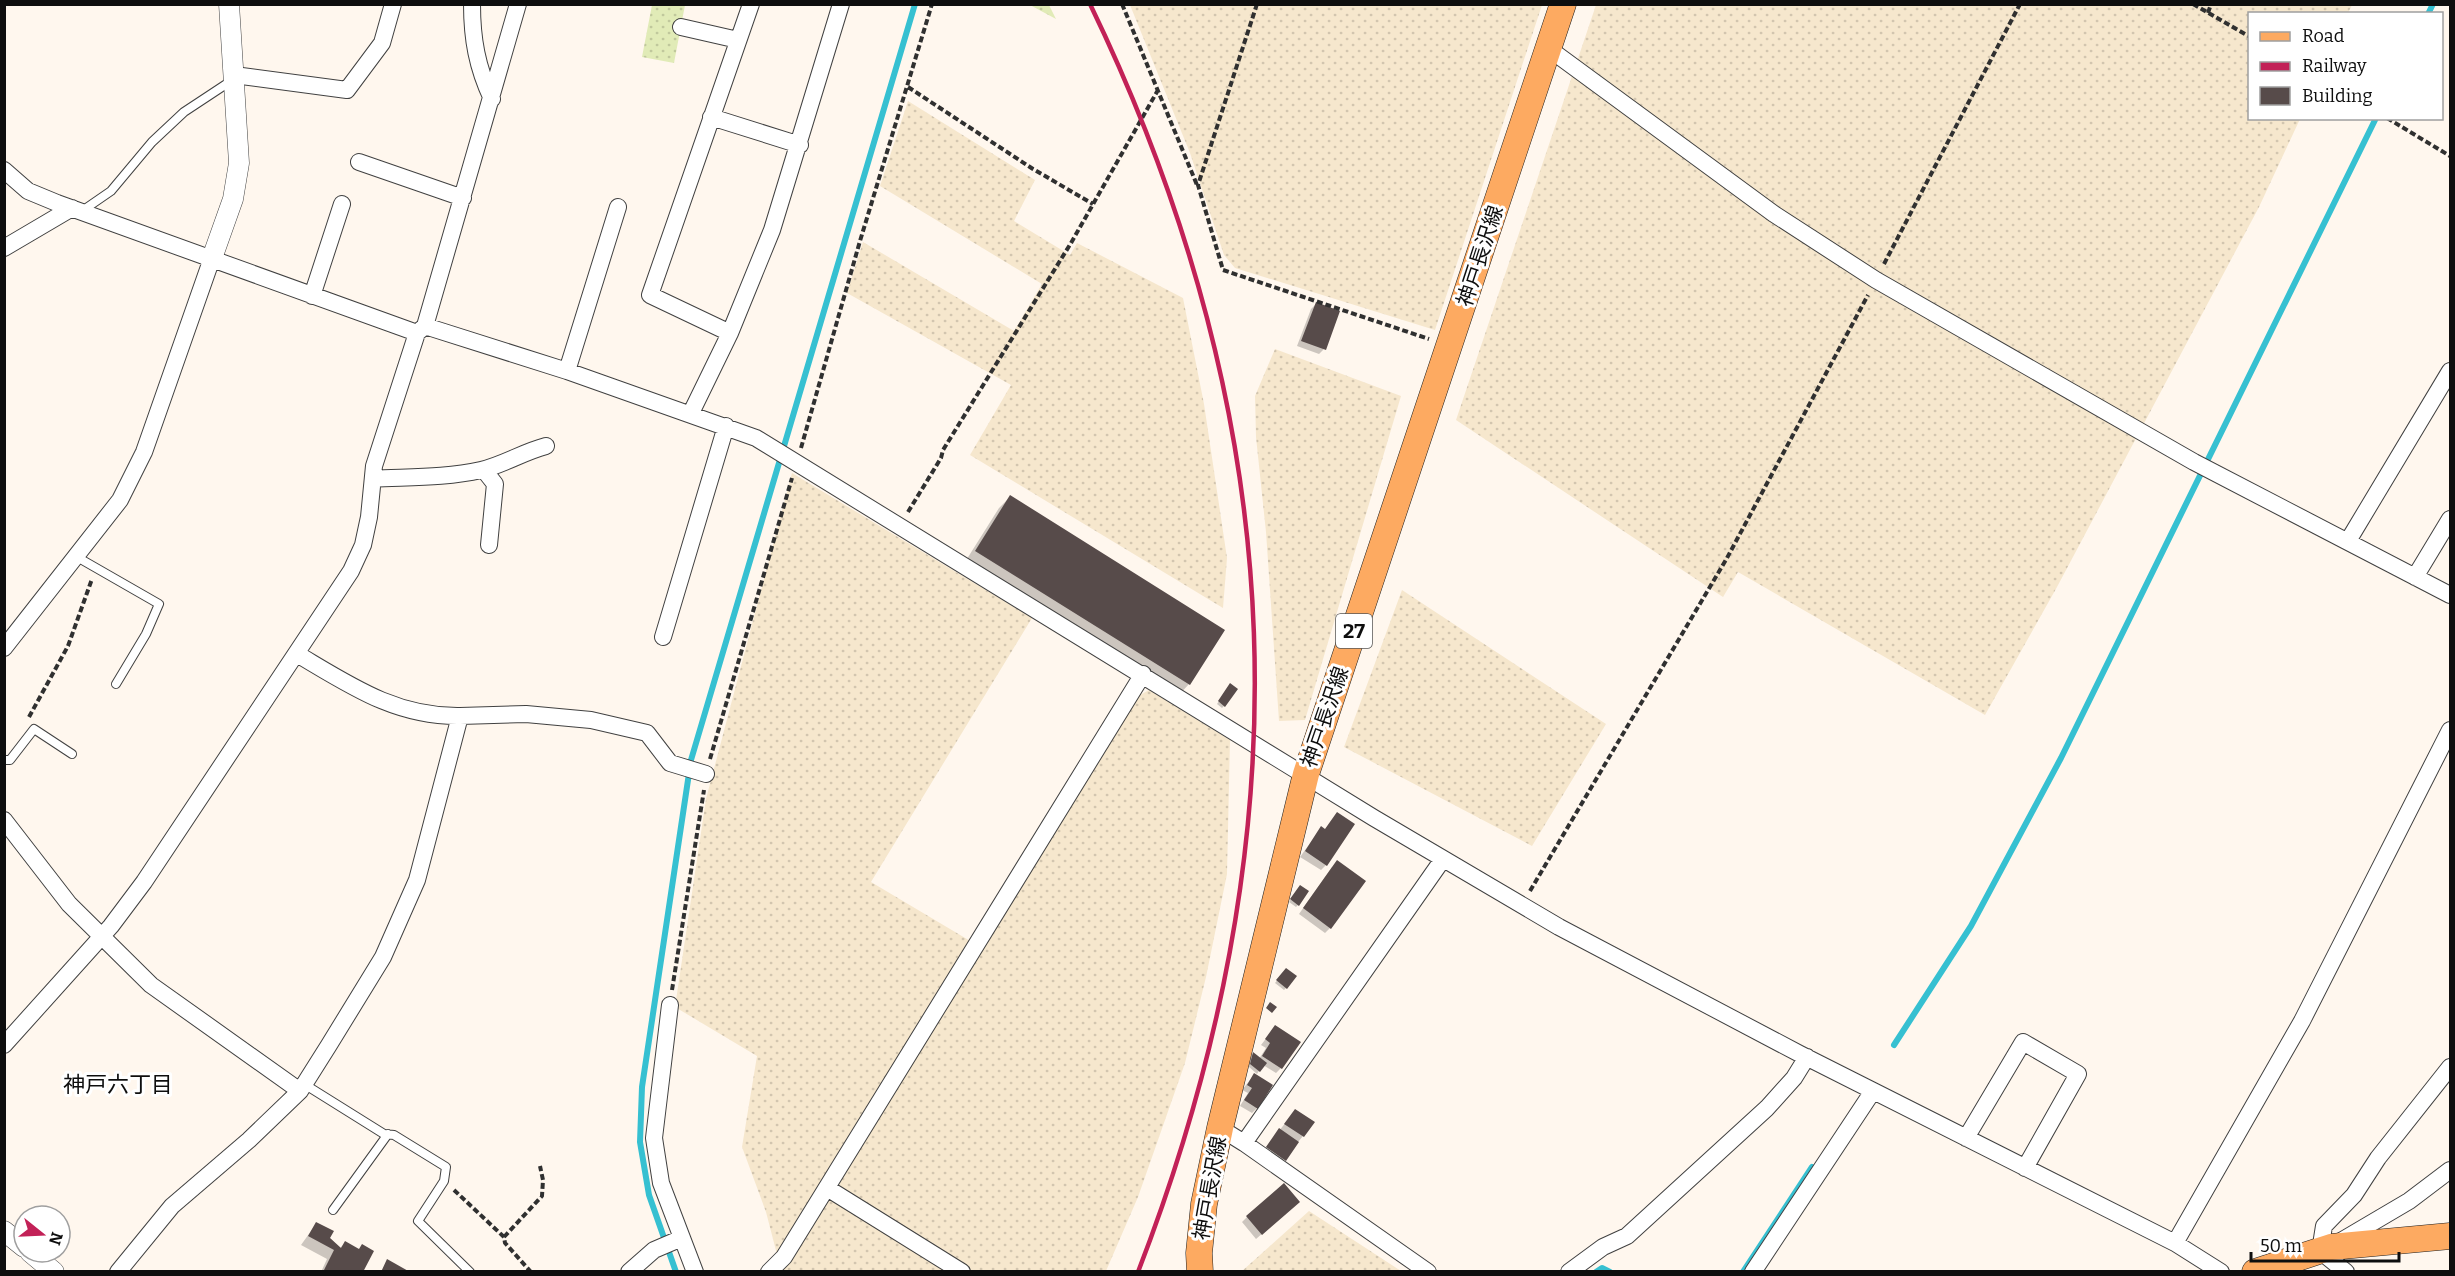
<svg xmlns="http://www.w3.org/2000/svg" width="2455" height="1276" font-family="Bitter,'Noto Sans JP',serif">
<style>
.farmland{fill:url(#farmland-dots)}
.grass{fill:url(#grass-dots)}
.shadow{fill:#0003}
.lines{fill:none;stroke-linecap:round;stroke-linejoin:round}
.stream{stroke:#36c0d1;stroke-width:6}
.building{fill:#574b4a}
.service-casing{stroke:#414141;stroke-width:10}
.minor-casing{stroke:#414141;stroke-width:18}
.tertiary-casing{stroke:#414141;stroke-width:21}
.primary-casing{stroke:#1f1f1f;stroke-width:27}
.path{stroke:#303030;stroke-width:4;stroke-dasharray:6 3;stroke-linecap:butt}
.service{stroke:#fff;stroke-width:8}
.minor{stroke:#fff;stroke-width:16}
.tertiary{stroke:#fff;stroke-width:20}
.primary{stroke:#fdaa61;stroke-width:26}
.rail{stroke:#c22157;stroke-width:4.5}
.labels{text-anchor:middle;dominant-baseline:central;stroke-width:6;stroke-linejoin:round;paint-order:stroke}
.shield{fill:#fff;stroke:#565656;stroke-width:1.5}
.shield-label{font-size:20px;font-weight:bold;fill:#0e0e0e}
.street-label{font-size:21px;fill:#0e0e0e;stroke:#fff}
.neighbourhood-label{font-size:22px;fill:#0e0e0e;stroke:#fff}
</style>
<defs>
<pattern id="farmland-dots" width="8" height="8" patternUnits="userSpaceOnUse" patternTransform="scale(1.5)"><rect width="8" height="8" fill="#f6e7cd"/><path d="M2 2h.1M6 6h.1" fill="none" stroke="#d2c5af" stroke-width="1.8" stroke-linecap="round"/></pattern>
<pattern id="grass-dots" width="8" height="8" patternUnits="userSpaceOnUse" patternTransform="scale(1.5)"><rect width="8" height="8" fill="#e1ebb7"/><path d="M2 2h.1M6 6h.1" fill="none" stroke="#c0c89c" stroke-width="1.8" stroke-linecap="round"/></pattern>
</defs>
<rect width="100%" height="100%" fill="#fff7ee"/>
<!-- farmland -->
<path class="farmland" d="M1130,5H1542L1435,330L1235,268L1224,255L1190,153Z
M1596,5H2352L2348,13L2250,14V118L2300,119L2259,207L2057,587L1985,715L1738,572L1723,597L1456,420Z
M908,101L1035,180L1014,221L1070,255L1077,243L1183,298L1204,404L1227,558L1223,608L970,455L1011,385L847,293L863,242L1014,331L1042,284L880,186Z
M1275,349L1401,396L1305,720L1279,721L1266,532L1256,437L1255,396Z
M792,473L1032,618L871,882L982,948L1133,699L1149,690L1230,740L1227,874L1206,977L1185,1063L1138,1197L1106,1271H779L781,1270L766,1212L742,1147L757,1056L675,1007L706,799Z
M1402,590L1606,724L1532,846L1344,747Z
M1309,1211L1401,1271H1242Z"/>
<!-- grass -->
<path class="grass" d="M652,5H685L674,63L642,57Z
M1030,5H1049L1056,19Z"/>
<!-- shadow -->
<path class="shadow" d="M1316,304L1324,349L1319,354L1297,346L1311,309Z
M1010,497L1223,630L1189,684L1178,696L965,562L999,508Z
M1228,687L1224,706L1222,708L1217,704Z
M1321,828L1326,865L1321,870L1300,857Z
M1332,867L1330,928L1325,933L1299,914Z
M1298,889V905L1296,907L1289,902Z
M1284,972L1286,988L1284,990L1275,983Z
M1275,1027L1281,1068L1276,1073L1263,1065L1257,1074L1248,1066L1251,1056L1253,1054L1259,1059L1266,1048L1261,1045Z
M1254,1075L1257,1108L1252,1113L1240,1106L1248,1093L1242,1090Z
M1295,1111L1303,1136L1279,1165L1262,1152Z
M1293,1207L1256,1239L1242,1222L1247,1217Z
M316,1224L340,1248L345,1243L361,1272H321L327,1259L301,1245Z"/>
<g class="lines">
<!-- stream -->
<path class="stream" d="M2428,14L2433,4
M1894,1045L1971,926L2061,758L2376,118
M676,1272L649,1195L640,1142L642,1087L691,760L915,4
M1596,1272L1602,1268L1610,1272
M1743,1272L1812,1167"/>
</g>
<!-- building -->
<path class="building" d="M1316,302L1340,311L1326,350L1301,341Z
M1010,495L1225,630L1190,685L975,551Z
M1230,683L1238,689L1225,707L1218,701Z
M1337,812L1355,824L1327,866L1305,851L1321,826L1325,829Z
M1337,860L1366,881L1331,929L1303,908Z
M1300,885L1309,891L1299,906L1290,899Z
M1286,968L1297,976L1287,989L1276,980Z
M1270,1002L1277,1007L1272,1013L1266,1008Z
M1275,1025L1301,1042L1282,1069L1262,1056L1270,1043L1265,1039Z
M1253,1052L1267,1063L1260,1072L1250,1064Z
M1254,1073L1273,1085L1258,1109L1244,1100L1252,1088L1247,1085Z
M1295,1109L1315,1122L1304,1137L1284,1124Z
M1279,1128L1299,1142L1286,1161L1266,1147Z
M1284,1183L1300,1202L1262,1235L1246,1216Z
M316,1222L334,1231L330,1238L341,1248L345,1241L359,1249L362,1244L374,1251L363,1272H323L334,1250L308,1236Z
M387,1259L410,1272H381Z"/>
<g class="lines">
<!-- service casing -->
<g class="service-casing">
<path id="service" d="M82,211L111,191L152,142L184,112L234,79
M77,557L159,604L146,634L116,684
M4,760H10L34,729L72,754
M304,1084L384,1134L394,1135L446,1167L444,1181L418,1221L470,1272
M333,1210L388,1134"/>
</g>
<!-- minor casing -->
<g class="minor-casing">
<path id="minor" d="M472,4C472,39 477,67 492,99
M681,27L738,40
M1548,48L1774,214L1876,280L2194,462L2450,595
M234,75L347,90L382,43L393,4
M711,117L800,145
M359,162L463,198
M4,170L28,191L57,203L417,333
M4,248L72,208
M312,296L342,204
M425,326L567,371L756,438L1374,818L1559,927L1800,1054L2175,1243L2221,1272
M730,333L650,295L751,4
M567,371L618,207
M691,413L730,333L772,230L841,4
M484,470L495,484L489,545
M373,479C408,477 446,478 481,470C503,465 523,452 546,446
M2348,541L2450,371
M2415,577L2450,519
M663,637L726,426
M4,648L120,500L144,452L211,261
M460,716L526,714L591,720L647,733L670,763L706,774
M4,820L69,904L151,985L300,1091
M670,1005L654,1138L661,1183L695,1272
M4,1045L111,926L144,882L351,571L363,545L369,517L374,466L417,333L425,326L518,4
M1220,1128L1244,1143L1443,859
M1966,1138L2023,1042L2078,1074L2025,1168
M1244,1143L1428,1272
M827,1188L962,1272
M2175,1243L2302,1021L2450,730
M2336,1244L2409,1201L2450,1170
M118,1272L172,1206L249,1140L300,1091L329,1045L383,957L417,880L460,716C396,717 351,686 297,654
M629,1272L654,1250L682,1238
M769,1272L784,1257L1143,674
M1569,1272L1603,1247L1627,1236L1767,1108L1794,1078L1807,1057
M1753,1272L1873,1091
M2346,1272L2320,1251L2324,1226L2354,1195L2378,1158L2450,1067"/>
</g>
<!-- tertiary casing -->
<g class="tertiary-casing">
<path id="tertiary" d="M211,261L233,199L239,163L229,4
M4,1231L24,1247
M30,1252L54,1272"/>
</g>
<!-- primary casing -->
<g class="primary-casing">
<path id="primary" d="M1200,1272L1199,1253L1204,1204L1220,1128L1306,774L1563,4
M2255,1272L2331,1247L2450,1236"/>
</g>
<!-- path -->
<path class="path" d="M1122,4L1197,185
M1257,4L1198,185L1223,270L1429,339
M2193,4L2250,37
M2208,13L2211,4
M908,87L1033,169L1093,204
M2387,118L2450,156
M1884,264L2020,4
M801,448L860,241L932,4
M908,512L941,458L943,450L1071,243L1158,90
M29,717L68,646L92,579
M710,759L792,478
M1530,891L1727,558L1868,295
M672,990L704,790
M454,1190L504,1237L505,1243L531,1272
M504,1237L542,1196L543,1180L540,1166"/>
<!-- service -->
<use href="#service" class="service"/>
<!-- minor -->
<use href="#minor" class="minor"/>
<!-- tertiary -->
<use href="#tertiary" class="tertiary"/>
<!-- primary -->
<use href="#primary" class="primary"/>
<!-- rail -->
<path class="rail" d="M1090,4C1294,426 1307,835 1138,1272"/>
</g>
<g class="labels">
<!-- shield labels -->
<rect class="shield" x="1336" y="614" width="36" height="34" rx="4.5"/>
<g class="shield-label">
<text x="1354" y="631">27</text>
</g>
<!-- street labels -->
<g class="street-label">
<text transform="translate(1480 256) rotate(-72)">神戸長沢線</text>
<text transform="translate(1325 717) rotate(-71)">神戸長沢線</text>
<text transform="translate(1210 1188) rotate(-80)">神戸長沢線</text>
</g>
<!-- neighbourhood labels -->
<g class="neighbourhood-label">
<text x="118" y="1084">神戸六丁目</text>
</g>
</g>
<!-- border -->
<rect width="2455" height="1276" fill="none" stroke="#0e0e0e" stroke-width="12"/>
<!-- legend -->
<rect x="2248" y="12" width="195" height="108" fill="#ffffff" stroke="#9f9f9f" stroke-width="1.5"/>
<rect x="2260" y="32" width="30" height="9" fill="#fdaa61" stroke="#9f9f9f" stroke-width="1.5"/>
<text x="2302" y="42" font-size="18" fill="#0e0e0e">Road</text>
<rect x="2260" y="62" width="30" height="9" fill="#c22157" stroke="#9f9f9f" stroke-width="1.5"/>
<text x="2302" y="72" font-size="18" fill="#0e0e0e">Railway</text>
<rect x="2260" y="87" width="30" height="18" fill="#574b4a" stroke="#9f9f9f" stroke-width="1.5"/>
<text x="2302" y="102" font-size="18" fill="#0e0e0e">Building</text>
<!-- north arrow -->
<g transform="translate(42 1234) rotate(108)"><circle r="28" fill="#ffffff" stroke="#9f9f9f" stroke-width="1.5"/>
<path d="M0-4.5L10 22L0 15L-10 22Z" fill="#c22157"/>
<text y="-9" font-size="16" font-weight="bold" text-anchor="middle" fill="#0e0e0e">N</text>
</g>
<!-- scale -->
<path d="M2251 1252v9h148v-9" fill="none" stroke="#0e0e0e" stroke-width="3"/>
<text x="2260" y="1252" font-size="18" fill="#0e0e0e" stroke="#ffffff" stroke-width="4.5" paint-order="stroke">50 m</text>
</svg>
